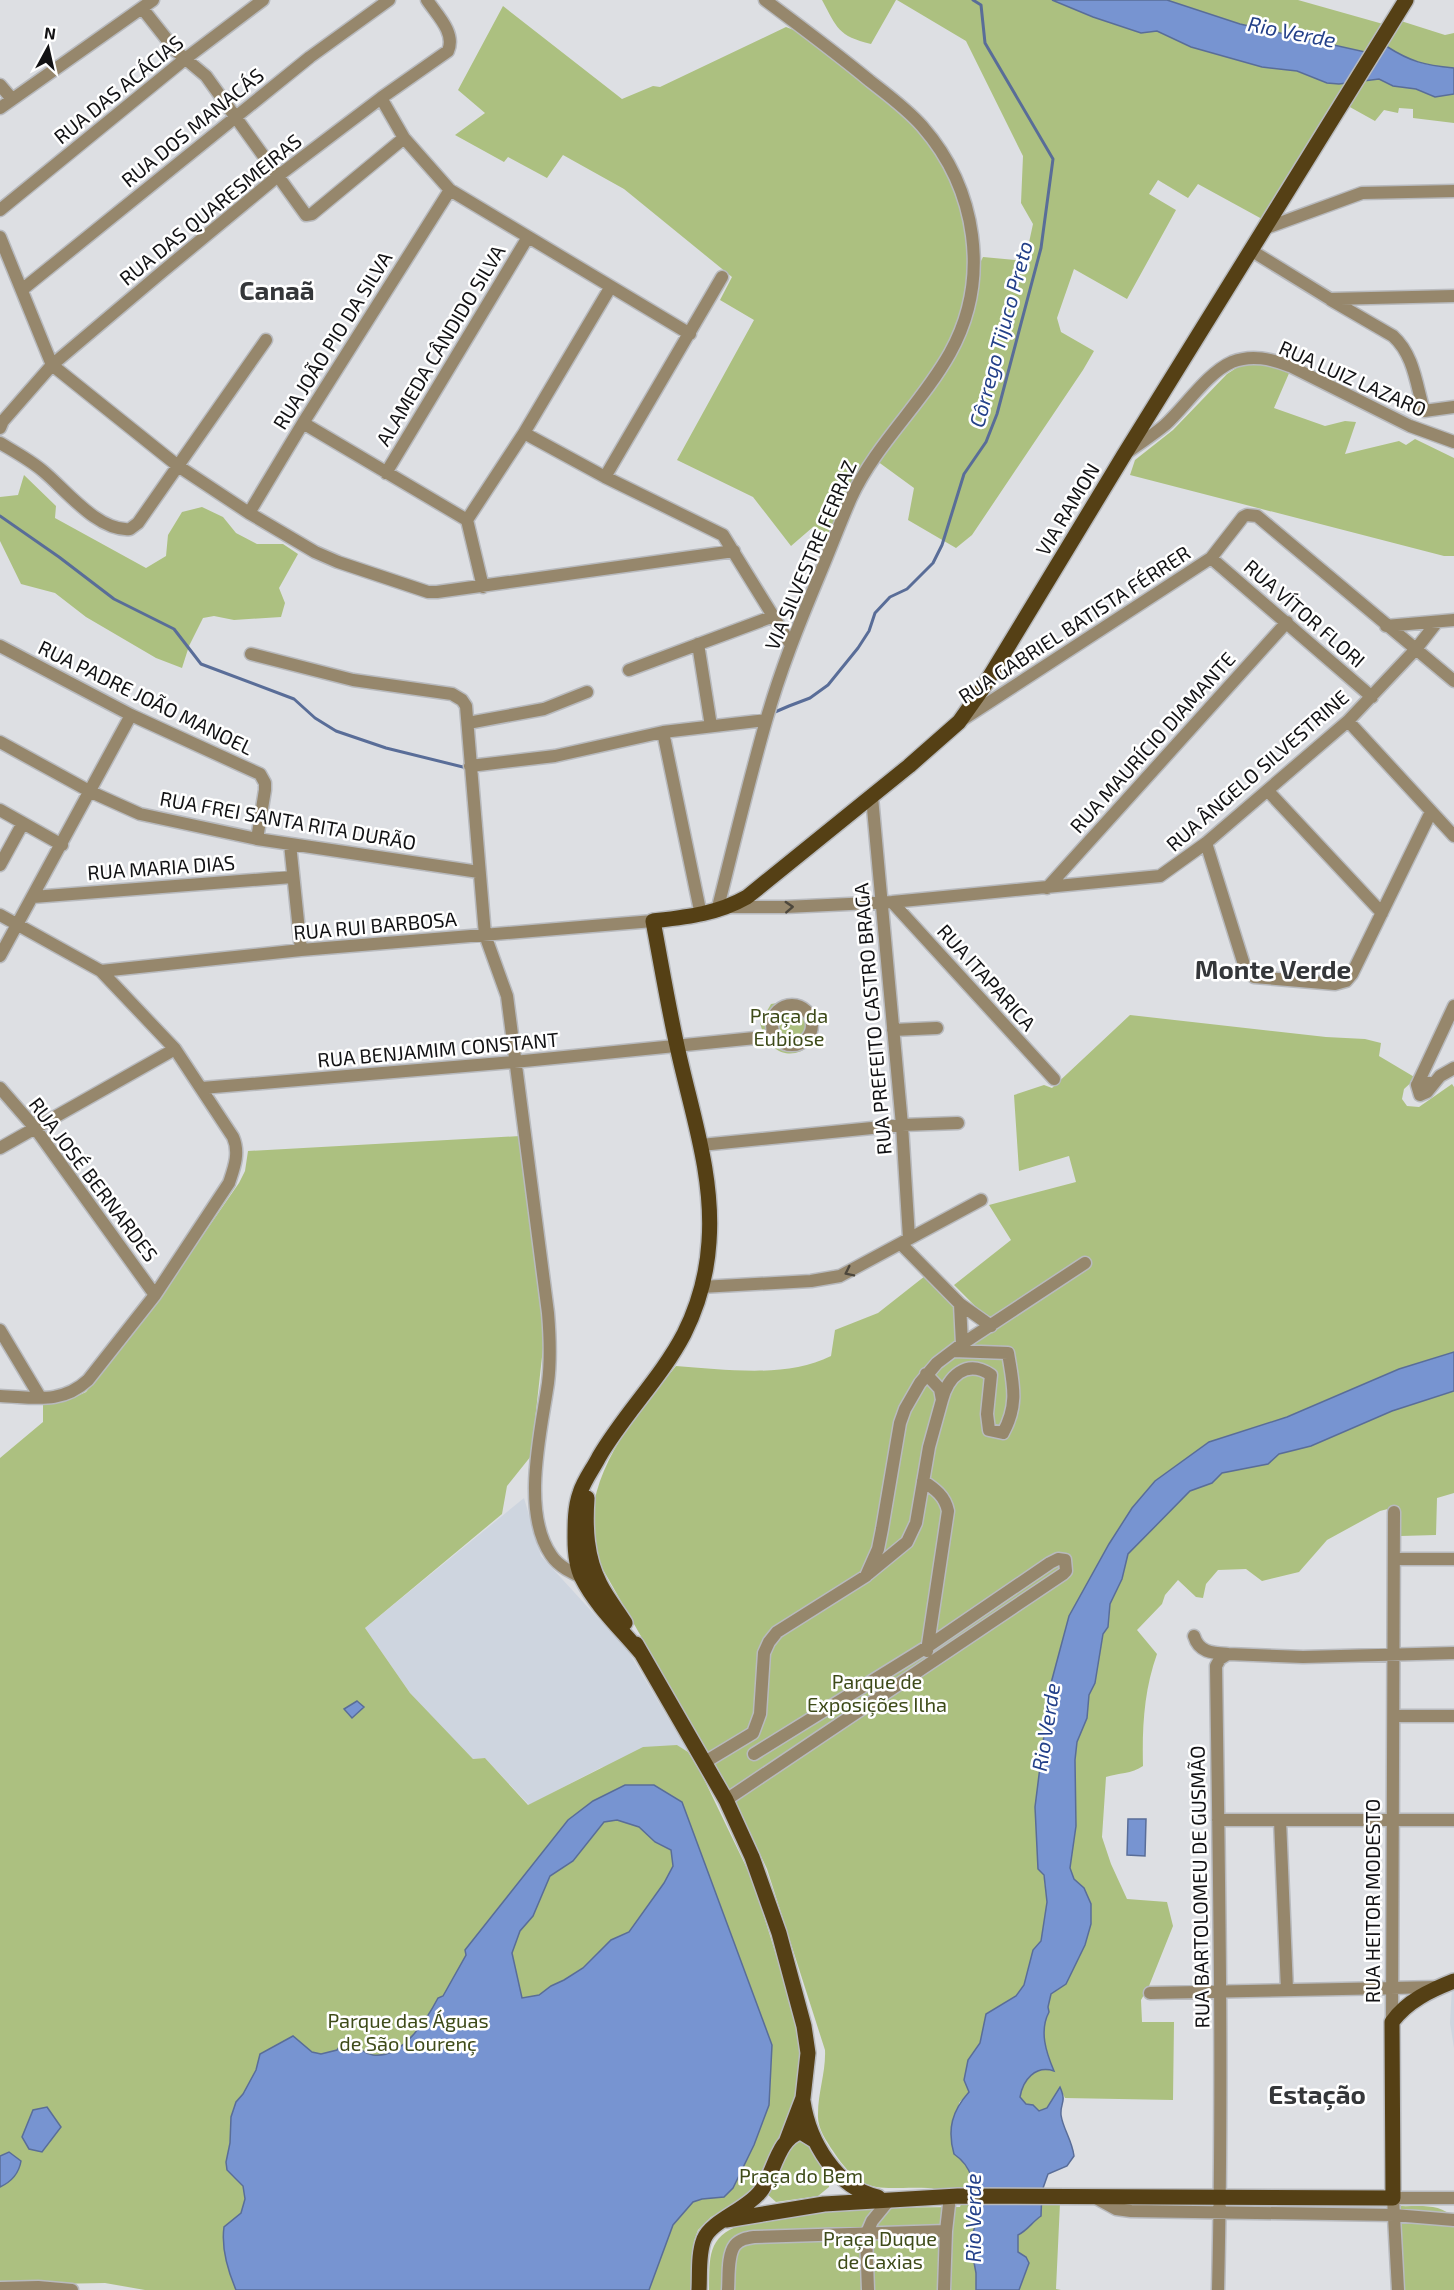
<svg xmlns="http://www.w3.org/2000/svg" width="1454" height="2290" font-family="'Exo 2',sans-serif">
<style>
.built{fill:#ced5df}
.green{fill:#acc080}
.water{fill:#7794d1;stroke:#596d98;stroke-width:1.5;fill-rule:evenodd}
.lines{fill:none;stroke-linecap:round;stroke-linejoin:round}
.stream{stroke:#596d98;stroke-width:3}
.minor-casing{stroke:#b8babe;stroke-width:15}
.major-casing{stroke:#b8babe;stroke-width:18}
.minor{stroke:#96876c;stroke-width:12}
.major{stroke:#554015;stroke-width:15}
.oneway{stroke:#4d473c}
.labels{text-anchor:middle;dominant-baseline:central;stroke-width:5;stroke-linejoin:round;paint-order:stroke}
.street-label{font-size:20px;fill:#121214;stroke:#fff}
.park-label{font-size:20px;fill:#3e4b19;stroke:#fff}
.water-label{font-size:21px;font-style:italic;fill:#234089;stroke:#fff}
.district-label{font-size:26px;font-weight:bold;fill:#35373a;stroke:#fff}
</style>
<rect width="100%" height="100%" fill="#dddfe3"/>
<!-- built -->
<path class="built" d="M524,1498L541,1556L628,1651L688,1752L677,1745L600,1768L529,1805L485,1758L473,1759L433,1719L410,1693L365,1628Z
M1452,1987L1454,1988V2048L1450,2023Z"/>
<!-- green -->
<path class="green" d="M822,0H896L871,44C838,36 837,28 822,0Z
M897,0H1052L1093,17L1141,33L1157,31L1191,47L1262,67L1297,71L1327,83H1345L1262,219L1198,184L1188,198L1158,180L1149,194L1176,210L1127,299L1074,269L1057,318L1061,332L1094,351L1083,370L972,535L956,548L908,520L914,488L877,461L948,367L977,269L983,257L1025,261L1033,224L1021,203L1023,156L966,41Z
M1167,0H1298L1383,24L1365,52L1240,24Z
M503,6L622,99L653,86L660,87L786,27L799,32L889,100L921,133L951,178L968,230L969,285L955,336L831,535L813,527L791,546L753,497L677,460L754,320L720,300L732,277L624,189L563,155L547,178L508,157L504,162L455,135L485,113L458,90Z
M1401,21L1445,35L1454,33V68C1424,65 1411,62 1386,46Z
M1379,79L1393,86L1416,89L1435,97L1454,94V123L1413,118V109L1399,108L1398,113L1384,110L1375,121L1348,106L1364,80Z
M1258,362L1290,371L1274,408L1325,426L1345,421L1356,422L1345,454L1399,441L1406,445L1415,439L1454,458V556H1444L1130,475L1135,460L1173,430L1227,374L1241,365Z
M24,475L56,506L55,518L146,568L166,556L168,535L182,512L202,507L223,517L236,533L257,544H283L298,554L279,588L285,603L281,617L234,620L214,616L203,618L189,646L182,668L156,658L86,617L55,593L21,584L0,541V497L18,495Z
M796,1000C854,1032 777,1089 760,1023L771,1004Z
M1130,1015L1326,1037L1365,1039L1381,1043L1379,1056L1416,1078L1404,1089L1402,1099L1407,1106L1419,1107L1452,1084L1454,1087V1352L1399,1369L1287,1417L1209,1442L1155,1481L1132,1508L1109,1544L1069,1616L1035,1807L1047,1902L1041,1941L1033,1950L1024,1985L1016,1996L986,2014L980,2043L968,2060L964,2080L969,2092L959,2103L954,2154C969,2164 973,2174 974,2191C964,2191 951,2194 941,2191C937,2190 933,2188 928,2188C879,2186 864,2198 833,2151C826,2140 817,2128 818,2114C818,2092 826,2072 825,2050L767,1869L737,1805L597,1559C575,1484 632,1420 676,1366C724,1369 786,1379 831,1356L835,1330L878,1313L925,1276L957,1305L956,1340L988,1319L954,1285L1011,1240L989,1205L1076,1182L1069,1156L1019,1171L1014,1095L1044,1085L1052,1088Z
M520,1136L542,1313L543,1348L531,1456L507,1486L502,1514L365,1628L410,1693L473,1759L485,1758L528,1805L643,1747L677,1745L688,1752L701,1773L753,1881L801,2035L804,2068L791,2117L754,2192L739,2204L711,2217L698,2230L694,2241L691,2290H145L105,2283L0,2285V1458L43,1422V1402L69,1400L86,1392L158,1300L239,1183L245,1171L248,1151Z
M1454,1391V1493L1437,1498L1436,1535L1401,1536L1399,1506L1380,1511L1327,1540L1299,1572L1262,1581L1246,1569L1218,1570L1206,1584L1203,1598L1196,1597L1178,1580L1165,1595L1162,1604L1137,1630L1157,1654C1144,1690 1142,1728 1143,1766C1132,1774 1118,1773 1106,1777L1102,1837L1111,1864L1127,1899L1167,1902L1173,1926L1149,1986L1141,2000L1142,2022H1174L1173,2100L1065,2098L1060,2088L1047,2108L1039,2111L1026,2104L1020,2097C1023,2081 1035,2065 1053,2071C1046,2052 1039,2030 1049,2012L1048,2007L1051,1993L1066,1984L1084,1888L1074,1879L1070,1868L1076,1826L1075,1760L1077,1742L1087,1718L1089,1695L1095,1683L1103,1634L1108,1627L1110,1604L1122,1579L1128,1554L1190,1491L1212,1483L1222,1473L1268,1464L1279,1454L1311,1446L1392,1411Z
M806,2138L830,2174L829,2187L818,2196L776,2202L766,2193L789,2144Z
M1060,2203L1056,2289L1061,2290H1019L1029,2264L1018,2253V2235C1028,2230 1032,2222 1041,2216V2204Z
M961,2204H972V2207L977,2209L979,2215L970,2241L976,2273V2290H709C710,2259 706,2237 741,2225L827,2211L866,2208L960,2207Z
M1399,2206C1418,2207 1441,2202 1454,2219V2290H1403Z"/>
<!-- water -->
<path class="water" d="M1052,0H1167L1240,24L1365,52L1386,46C1411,62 1424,65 1454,68V94L1435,97L1416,89L1393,86L1379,79L1339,84L1327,83L1297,71L1262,67L1191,47L1157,31L1141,33L1093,17Z
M1454,1352V1391L1392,1411L1311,1446L1279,1454L1268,1464L1222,1473L1212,1483L1190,1491L1128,1554L1122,1579L1110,1604L1108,1627L1103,1634L1095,1683L1089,1695L1087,1718L1077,1742L1075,1760L1076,1826L1070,1868L1074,1879L1084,1888L1091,1904V1924L1085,1945L1066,1984L1051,1994L1048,2007L1049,2012C1039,2031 1046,2052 1054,2071C1035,2065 1023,2080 1020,2097L1026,2104L1033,2105L1039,2111L1047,2108L1060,2087C1067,2103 1060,2102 1061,2115C1063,2129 1072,2140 1074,2156L1067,2166L1048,2174L1042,2191L1041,2216C1032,2222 1028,2230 1018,2235V2252L1026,2257L1029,2263L1019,2290H976V2273L970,2241L979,2215L977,2210L972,2207C974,2184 974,2168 954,2154C947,2129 952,2111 969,2092L964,2080L968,2060L980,2043L986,2014L1016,1996L1024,1985L1033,1950L1041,1941L1047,1902L1044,1875L1038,1869L1035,1807L1050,1687L1069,1616L1109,1544L1132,1508L1155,1481L1209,1442L1287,1417L1399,1369Z
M357,1701L364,1707L352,1718L344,1709Z
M625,1785H654L682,1802L772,2045L769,2105L754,2145L733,2188L724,2197L702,2199L693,2202L673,2225L649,2290H236C228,2271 221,2248 224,2227L241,2213L245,2199L243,2186L227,2170L226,2162L230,2143L231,2117L236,2102L243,2094L256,2070L260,2054L293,2036L312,2052L321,2054L337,2050L347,2036C355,2043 362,2054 373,2055C402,2059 427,2019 438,1998L443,1996L466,1955L465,1950L568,1820L593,1801ZM617,1820L639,1827L655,1842L671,1850L673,1866L664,1883L629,1932L611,1940L583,1968L564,1980L551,1986L539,1995L522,1998L512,1953L520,1931L533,1916L550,1876L573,1861L604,1822Z
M1128,1819H1146L1145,1856L1127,1855Z
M47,2107L61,2127L42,2152L29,2149L22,2137L33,2110Z
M9,2152L21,2161C19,2173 11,2182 0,2187V2156Z"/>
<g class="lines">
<!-- stream -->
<path class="stream" d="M0,516L59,557L114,599L174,629L201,664L294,699L315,718L336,731L386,748L467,768
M772,716L775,712L789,706L810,698L828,685L858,648L869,631L875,613L890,597L907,589L933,563L942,545L964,474L986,442L997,414L1041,248L1053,159L985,43L981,5L973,0"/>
<!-- minor casing -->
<g class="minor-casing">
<path id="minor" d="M142,8L176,51L206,76L306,215L312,214L404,138
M0,85L12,99
M381,98L404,138L450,190L690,334
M0,108L153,0
M0,210L185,59L263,0
M1266,228L1362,193L1454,191
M0,237L52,365L178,466L249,513L315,552L338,562L428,592H437L734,551
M1252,251L1330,299L1454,296
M23,289L310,57L389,0
M1331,300L1393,336C1414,355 1416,384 1424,411
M1424,411L1454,407
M303,423L467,520L483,587
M0,428L3,421L52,365L162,272L278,176L381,98L448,51C456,33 437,15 427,0
M524,433L605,477L723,535L791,645
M0,443C15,452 30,460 43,471C65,489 98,532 130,529L138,523L266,340
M1128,452C1140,443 1153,435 1165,425C1185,407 1207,373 1232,362C1252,354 1271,359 1290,366L1410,426L1454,442
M386,473L528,237
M605,477L722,277
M249,513L303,423L450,190
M467,520L524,433L610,288
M1211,558L1372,697
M1386,626L1454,620
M698,644L711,726
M0,646L131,715L260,774L265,783V790L257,839
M251,654L353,680L452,694L462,700L466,706L485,935L507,996L548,1313C550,1337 551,1359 548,1383C541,1432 521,1511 551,1555C558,1566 573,1574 585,1578
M629,670L774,616
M962,720L1211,558L1243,517L1247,515L1257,516L1454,681
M1348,721L1454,836
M468,723L544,709L587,692
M663,732L701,915
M0,742L91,792L140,814L257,839L479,872
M470,766L555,756L663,732L766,720
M1268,791L1382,913
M872,797L902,1125L909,1238
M0,810L62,845
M1206,843L1246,971L1254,977L1335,984L1346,981L1352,974L1431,812
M290,844L301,950
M0,865L23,823
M1047,888L1287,622
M33,897L292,877
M892,902L1054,1079
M731,907H785L892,902L1160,876L1206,843L1348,721L1416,649L1437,622
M717,911C733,848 748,784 766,721C780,671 799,624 819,576C830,550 840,523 851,498C876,444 921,405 950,353C991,279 977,189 922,126C907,109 888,95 870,81C836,53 800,26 765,0
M0,915L101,971L175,1049L233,1137C240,1153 234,1168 229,1183L155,1295L88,1380C61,1405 33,1397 0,1396
M0,956L131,715
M101,971L301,950L653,921
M772 1025a20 20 0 1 1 40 0a20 20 0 1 1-40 0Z
M893,1030L937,1028
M1432,1084L1424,1081L1417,1085L1420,1095L1427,1092L1440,1076L1454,1068
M1417,1085L1454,1006
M0,1088L35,1128L155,1295
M202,1088L514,1062L775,1036
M701,1145L902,1125L958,1123
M0,1148L175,1049
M901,1244L960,1304L991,1326
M701,1287L811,1281L840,1276L981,1200
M960,1304L962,1344
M0,1330L40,1397
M942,1400C948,1377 966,1358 991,1375L987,1414L989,1430L1003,1433C1019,1404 1013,1384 1008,1353L953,1351
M923,1481C935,1489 945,1496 948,1511L927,1651
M1395,1559H1454
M868,1574L907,1542L916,1523L929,1447L942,1400L940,1389L926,1374
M1194,1636C1199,1653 1213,1653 1228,1654
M1394,1716H1454
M705,1762L753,1733L760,1714L764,1653L769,1642L777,1632L866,1576L878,1549L882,1529L900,1423L905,1409L920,1383L937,1363L962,1344L1085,1263
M726,1800L1063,1574L1066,1571L1065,1560L1058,1559L1050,1563L927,1647L754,1754
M1218,1820H1454
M1280,1820L1287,1990
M1150,1993L1438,1987
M1392,2022L1394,1512
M1094,2197L1116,2209L1131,2211L1394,2215L1454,2220
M0,2288L38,2287L72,2290
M728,2290C729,2277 727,2255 735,2245C740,2239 747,2238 754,2237L946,2231
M868,2290L866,2235L872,2221L890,2199
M944,2290L946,2231L950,2196
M1218,2290C1223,2082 1219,1874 1216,1666L1220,1659L1228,1654L1303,1657L1454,1653
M1398,2290L1393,2198H1454"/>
</g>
<!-- major casing -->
<g class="major-casing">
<path id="major" d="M587,1498C585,1527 586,1557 600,1584C607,1598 617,1610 625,1623
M636,1644L726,1800L752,1857L779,1933L804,2026L808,2053L803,2098L787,2140
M641,1653C621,1629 596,1606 582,1578C576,1566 575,1551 575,1538C575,1523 575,1507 580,1493C584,1480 593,1469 599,1457C624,1414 661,1378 684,1334C698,1306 707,1274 709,1242C714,1175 691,1111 677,1046C668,1005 661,963 653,921C687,917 717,914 747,897L909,766L959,722L981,691L1124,455L1406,0
M803,2101C809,2141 836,2188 878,2197
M726,2220L824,2204L958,2196L1393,2198L1392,2022C1407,2001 1431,1990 1454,1981
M699,2290C700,2274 698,2254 704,2239C711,2221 746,2210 760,2192C774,2175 777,2138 801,2132L814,2140"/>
</g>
<!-- minor -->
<use href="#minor" class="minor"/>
<!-- major -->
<use href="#major" class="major"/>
</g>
<!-- one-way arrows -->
<defs><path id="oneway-chevron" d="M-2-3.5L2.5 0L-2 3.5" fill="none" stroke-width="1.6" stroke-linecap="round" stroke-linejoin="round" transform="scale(1.5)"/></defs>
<g class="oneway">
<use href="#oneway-chevron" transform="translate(789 907) rotate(-3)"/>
<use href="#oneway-chevron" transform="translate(849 1272) rotate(154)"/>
</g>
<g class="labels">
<!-- street labels -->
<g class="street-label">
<text transform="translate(118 89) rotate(-39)">RUA DAS ACÁCIAS</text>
<text transform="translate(192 127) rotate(-39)">RUA DOS MANACÁS</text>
<text transform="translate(210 209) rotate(-39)">RUA DAS QUARESMEIRAS</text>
<text transform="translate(332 340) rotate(-58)">RUA JOÃO PIO DA SILVA</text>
<text transform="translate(440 345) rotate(-59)">ALAMEDA CÂNDIDO SILVA</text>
<text transform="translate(1353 378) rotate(24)">RUA LUIZ LAZARO</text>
<text transform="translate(1067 509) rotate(-59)">VIA RAMON</text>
<text transform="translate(810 555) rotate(-67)">VIA SILVESTRE FERRAZ</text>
<text transform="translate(1305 613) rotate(41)">RUA VÍTOR FLORI</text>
<text transform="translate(1074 624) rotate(-33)">RUA GABRIEL BATISTA FÉRRER</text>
<text transform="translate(146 697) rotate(26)">RUA PADRE JOÃO MANOEL</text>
<text transform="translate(1152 742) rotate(-48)">RUA MAURÍCIO DIAMANTE</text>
<text transform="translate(1257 770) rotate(-41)">RUA ÂNGELO SILVESTRINE</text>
<text transform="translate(288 820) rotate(10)">RUA FREI SANTA RITA DURÃO</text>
<text transform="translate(161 867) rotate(-4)">RUA MARIA DIAS</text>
<text transform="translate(375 925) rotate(-5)">RUA RUI BARBOSA</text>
<text transform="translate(987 977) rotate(48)">RUA ITAPARICA</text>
<text transform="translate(872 1019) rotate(-95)">RUA PREFEITO CASTRO BRAGA</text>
<text transform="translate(438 1049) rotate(-5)">RUA BENJAMIM CONSTANT</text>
<text transform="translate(94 1179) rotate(53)">RUA JOSÉ BERNARDES</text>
<text transform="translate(1199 1887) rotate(-91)">RUA BARTOLOMEU DE GUSMÃO</text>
<text transform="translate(1372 1901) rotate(-90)">RUA HEITOR MODESTO</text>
</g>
<!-- park labels -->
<g class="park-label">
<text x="789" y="1015">Praça da<tspan x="789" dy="23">Eubiose</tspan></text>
<text x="877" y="1681">Parque de<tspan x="877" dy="23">Exposições Ilha</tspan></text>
<text x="408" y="2020">Parque das Águas<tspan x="408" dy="23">de São Lourenç</tspan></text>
<text x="801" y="2175">Praça do Bem</text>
<text x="880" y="2238">Praça Duque<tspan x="880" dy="23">de Caxias</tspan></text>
</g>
<!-- water labels -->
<g class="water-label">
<text transform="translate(1292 31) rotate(11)">Rio Verde</text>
<text transform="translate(1000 334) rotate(-75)">Côrrego Tijuco Preto</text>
<text transform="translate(1045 1727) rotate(-81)">Rio Verde</text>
<text transform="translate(972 2218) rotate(-90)">Rio Verde</text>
</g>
<!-- district labels -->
<g class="district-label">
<text x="277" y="289">Canaã</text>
<text x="1273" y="968">Monte Verde</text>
<text x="1317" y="2093">Estação</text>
</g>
</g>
<!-- north arrow -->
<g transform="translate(48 48) rotate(8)" stroke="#ffffff" stroke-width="4.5" paint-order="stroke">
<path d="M0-4.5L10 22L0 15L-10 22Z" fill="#121214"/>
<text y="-9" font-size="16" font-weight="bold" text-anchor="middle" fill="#121214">N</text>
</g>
</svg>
